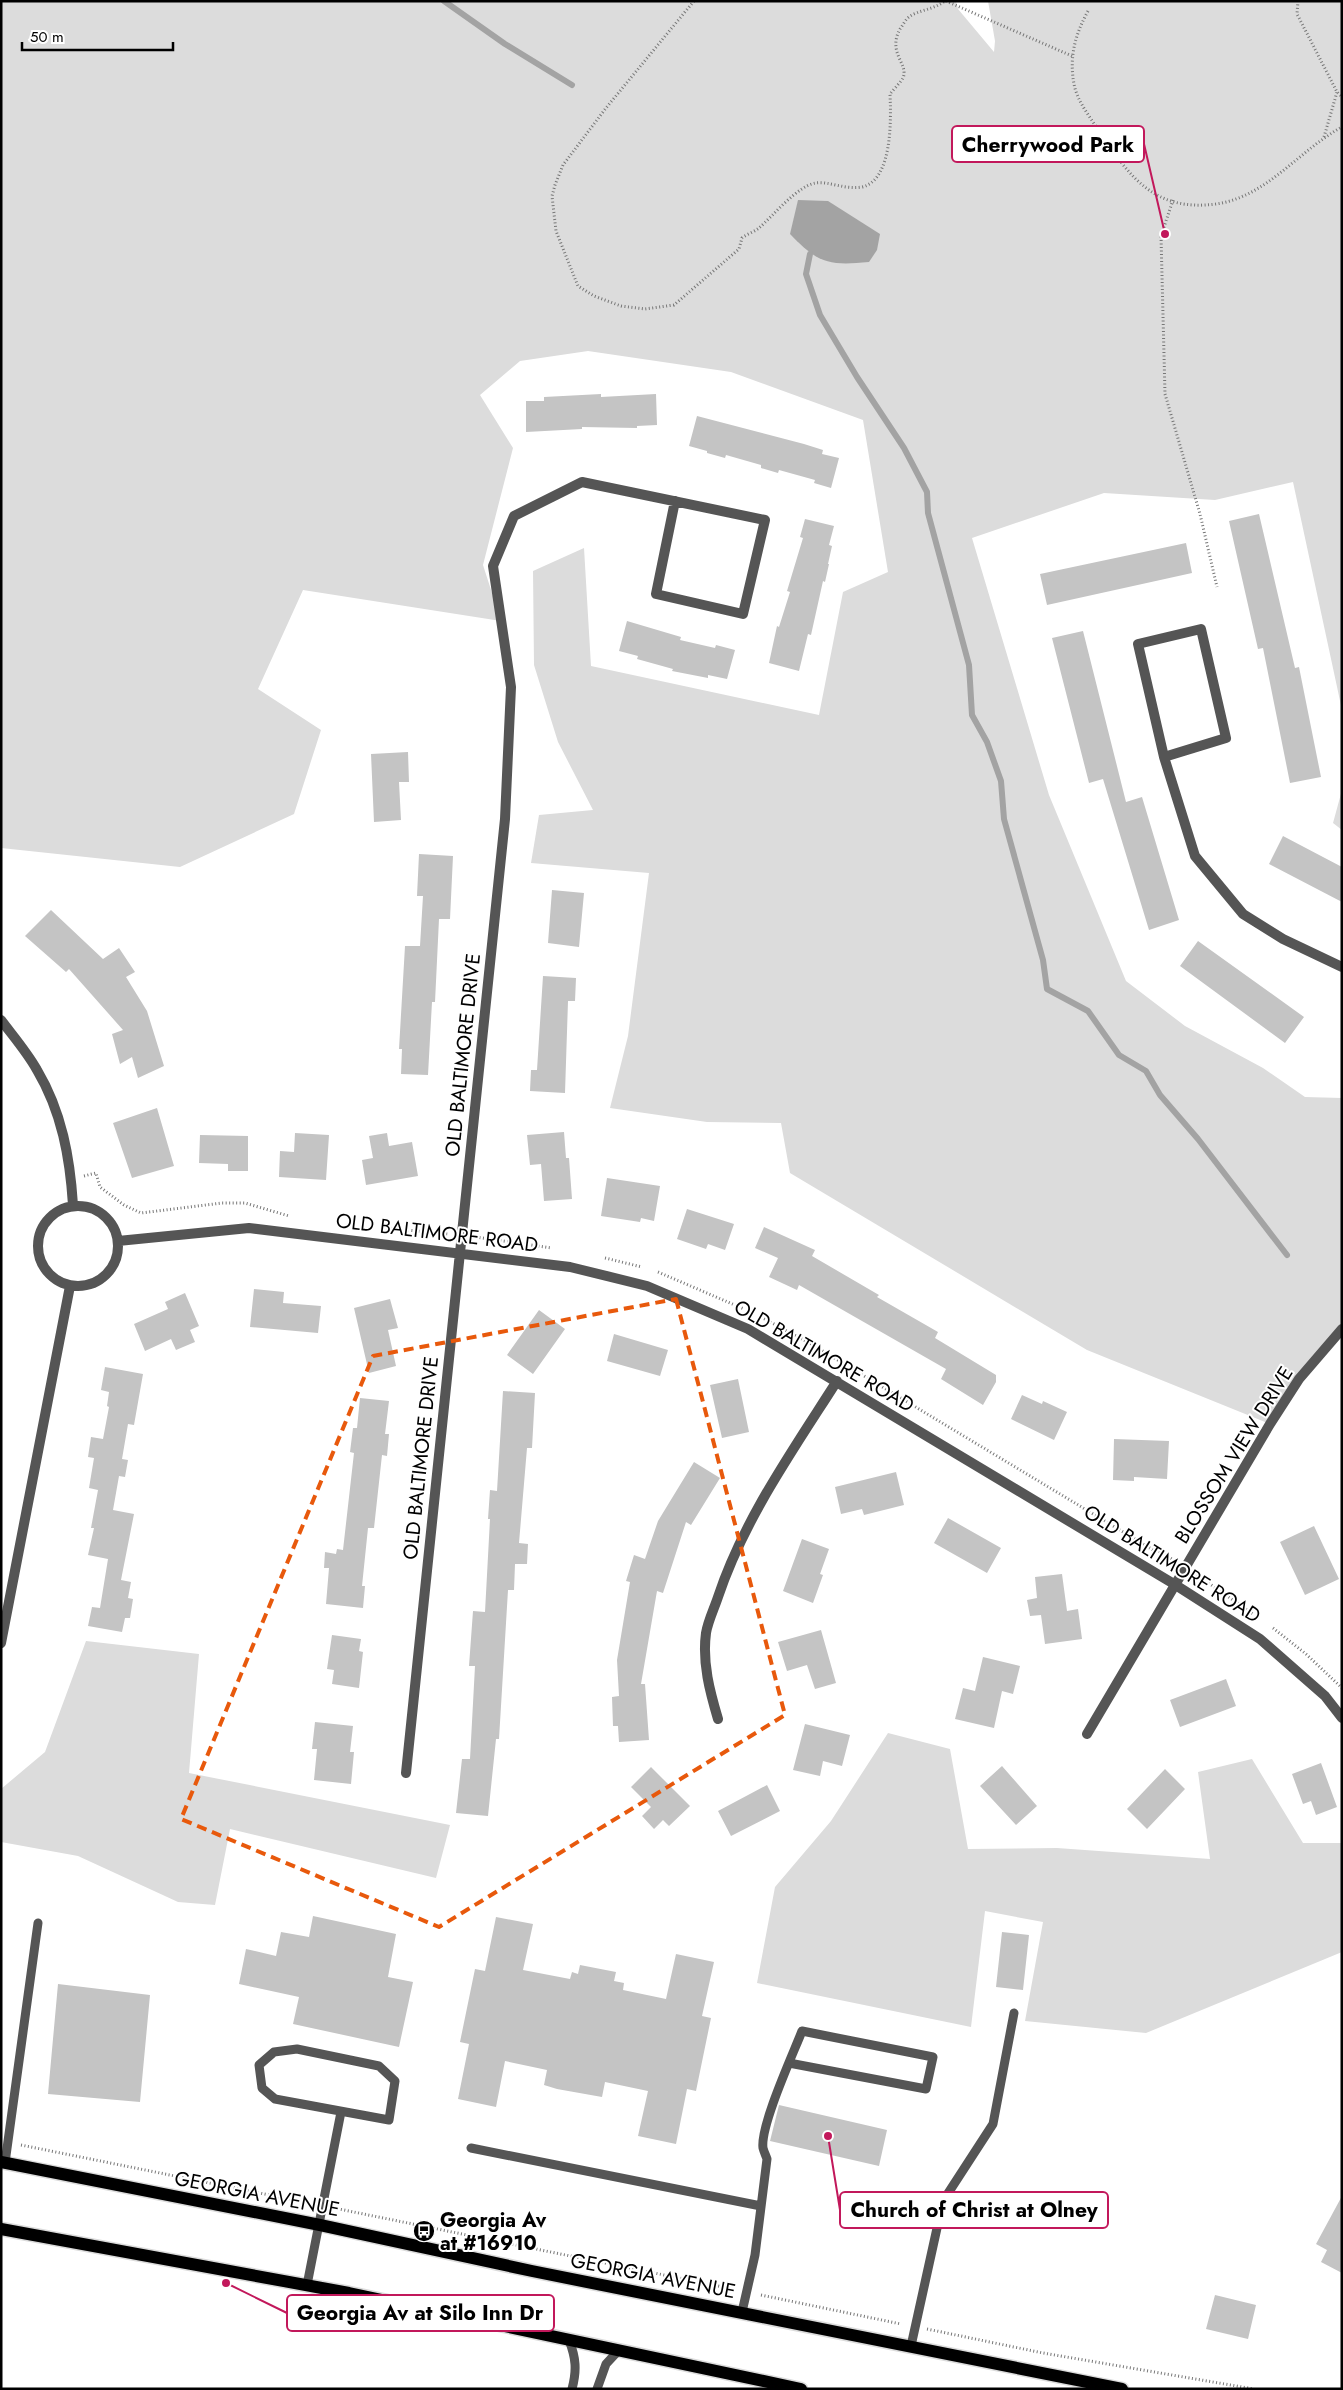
<svg xmlns="http://www.w3.org/2000/svg" width="1343" height="2390" font-family="Jost,sans-serif">
<style>
.green{fill:#dcdcdc}
.water{fill:#a3a3a3}
.lines{fill:none;stroke-linecap:round;stroke-linejoin:round}
.stream{stroke:#a3a3a3;stroke-width:6}
.building{fill:#c4c4c4}
.primary-casing{stroke:#dbdbdb;stroke-width:15}
.path{stroke:#777;stroke-width:3;stroke-dasharray:1 2.5;stroke-linecap:butt}
.service{stroke:#555;stroke-width:9}
.minor{stroke:#555;stroke-width:10}
.primary{stroke:#000;stroke-width:12}
.marked{fill:none;stroke:#e8590c;stroke-width:4;stroke-dasharray:10 6;stroke-linejoin:round}
.labels{text-anchor:middle;dominant-baseline:central;stroke-width:4;stroke-linejoin:round;paint-order:stroke}
.street-label{font-size:20px;fill:#000;stroke:#fff}
.poi-label{font-size:20px;font-weight:bold;fill:#000;stroke:#fff;text-anchor:start}
.leader{fill:none;stroke:#c2185b;stroke-width:2}
.callout-dot{fill:#c2185b;stroke:#fff;stroke-width:2}
.callout{fill:#fff;stroke:#c2185b;stroke-width:2}
.callout-label{font-size:21px;text-anchor:middle;font-weight:bold;fill:#000}
</style>
<rect width="100%" height="100%" fill="#fff"/>
<!-- green -->
<path class="green" d="M1,1H956L958,9L994,52L995,41L988,1H1342V710L1293,482L1215,500L1104,493L972,538L1049,795L1126,981L1185,1026L1263,1068L1305,1097L1342,1098V1329L1270,1424L1087,1350L790,1173L781,1123L707,1122L610,1108L628,1036L649,873L531,863L539,815L593,810L558,742L534,665L533,571L584,548L591,666L819,715L843,592L888,572L863,420L731,372L588,351L520,361L480,395L513,448L483,565L501,621L303,590L258,689L321,730L294,814L180,867L1,848Z
M1342,790V830L1333,823Z
M86,1641L199,1654L189,1773L450,1825L436,1878L230,1829L215,1905L178,1902L78,1856L1,1842V1789L45,1752Z
M888,1733L950,1749L968,1849L1057,1848L1210,1859L1198,1772L1252,1759L1303,1843H1342V1952L1146,2033L1025,2021L1043,1922L985,1911L971,2027L757,1983L775,1887L831,1821Z"/>
<!-- water -->
<path class="water" d="M798,200L828,201L880,234L877,250L869,262C828,266 818,263 790,234Z"/>
<g class="lines">
<!-- stream -->
<path class="stream" d="M444,1L505,44L572,85
M810,254L806,274L820,315L857,377L904,448L927,492L928,513L969,665L972,715L987,742L1001,781L1004,819L1043,960L1047,989L1088,1011L1119,1055L1146,1071L1160,1095L1198,1139L1287,1255"/>
</g>
<!-- building -->
<path class="building" d="M601,394V397L656,394L657,425L637,426V428L582,427V429L526,432V401H544V397Z
M697,416L804,444L823,450L822,454L839,458L831,488L814,483L815,480L779,470L778,473L761,468V465L726,455L725,458L707,453V451L689,446Z
M1259,514L1295,668L1299,667L1321,777L1290,783L1263,648L1258,649L1229,521Z
M805,519L834,526L829,545L832,546L828,564H829L825,582L823,581L811,635L808,634L799,671L769,663L777,626L779,627L790,592L787,591L803,538L800,537Z
M1186,543L1192,573L1047,605L1040,574Z
M627,621L681,637L680,640L715,648L716,645L735,650L727,679L708,675V678L672,671L673,669L637,659L638,656L619,651Z
M1083,631L1126,802L1142,797L1179,920L1149,930L1103,779L1089,783L1052,638Z
M408,752L409,782H399L401,820L374,822L371,754Z
M1283,836L1342,867V902L1269,864Z
M419,854L453,856L450,919H439L435,1002H432L428,1075L401,1074L402,1049H399L405,946H420L423,896H417Z
M552,890L584,893L579,947L548,943Z
M51,910L103,959L119,948L135,972L126,977L147,1011L164,1066L138,1078L132,1057L120,1064L112,1034L123,1030L69,969L66,972L25,936Z
M1198,941L1304,1017L1285,1043L1180,966Z
M543,976L576,978L575,1001H568L565,1093L530,1091L531,1070H537Z
M157,1108L174,1166L132,1178L113,1123Z
M564,1132L566,1158H569L572,1199L544,1201L541,1164L530,1165L527,1135Z
M295,1133L329,1135L326,1180L279,1177L280,1151L294,1152Z
M387,1133L389,1146L412,1142L418,1176L366,1185L362,1160L373,1158L369,1136Z
M200,1135L248,1136V1171H228V1164L199,1163Z
M607,1178L660,1186L654,1221L641,1218L640,1222L601,1216Z
M687,1209L734,1224L725,1250L708,1244L706,1249L677,1239Z
M764,1227L815,1250L812,1256L879,1295L877,1297L938,1332L935,1338L996,1375V1382L983,1405L941,1379L946,1369L799,1285L797,1290L769,1277L778,1258L755,1248Z
M254,1289L284,1292L283,1303L321,1306L318,1333L250,1327Z
M185,1293L199,1326L190,1330L195,1342L176,1350L171,1339L145,1351L134,1324L168,1309L165,1302Z
M390,1299L398,1328L388,1330L396,1366L369,1373L354,1308Z
M539,1310L565,1329L533,1374L507,1355Z
M614,1334L668,1350L660,1376L607,1361Z
M105,1367L143,1374L134,1425L128,1424L122,1459L128,1460L125,1477L119,1476L113,1510L134,1514L121,1580L131,1582L128,1598L133,1599L130,1618H125L122,1632L88,1626L92,1607L100,1608L108,1559L88,1555L94,1528H91L98,1490L89,1488L94,1458L88,1457L91,1437L103,1439L109,1407L107,1406L109,1392L101,1390Z
M738,1379L749,1432L722,1438L710,1385Z
M503,1391L535,1393L532,1448H527L519,1543L528,1544L527,1564H515L514,1590H508L499,1739H496L488,1816L456,1813L462,1759H470L475,1666H469L473,1611L485,1612L490,1519H488L490,1490L497,1491Z
M1022,1395L1042,1404L1043,1401L1067,1412L1054,1440L1011,1419Z
M360,1398L389,1401L385,1434H389L387,1456L382,1455L374,1528H368L362,1586H365L363,1608L326,1604L329,1568H324L325,1552L336,1554L337,1549L343,1550L354,1453L350,1452L353,1428H357Z
M1114,1439L1169,1441L1167,1479L1134,1477V1481L1113,1480Z
M694,1462L720,1478L691,1525L686,1522L663,1593L657,1591L641,1684H645L649,1740L619,1742L618,1726H613L612,1697L619,1696L617,1660L630,1582L626,1581L634,1555L645,1559L658,1521Z
M896,1472L904,1505L864,1515L862,1509L841,1514L835,1487Z
M948,1518L1001,1548L987,1573L934,1543Z
M1314,1526L1339,1579L1305,1595L1280,1542Z
M802,1539L829,1549L820,1574L823,1575L813,1603L783,1591Z
M1062,1574L1067,1611L1078,1609L1082,1639L1045,1644L1041,1615L1030,1616L1027,1600L1037,1598L1035,1577Z
M821,1630L836,1683L815,1689L807,1665L787,1671L778,1642Z
M332,1635L361,1639L359,1651L363,1652L359,1688L332,1684L334,1670L327,1669Z
M983,1657L1020,1666L1013,1694L1002,1691L994,1728L955,1719L963,1688L975,1691Z
M1226,1679L1236,1706L1180,1727L1170,1700Z
M315,1722L353,1726L350,1752H354L351,1784L314,1780L317,1749H312Z
M805,1724L850,1735L842,1766L823,1761L820,1776L793,1770Z
M1321,1763L1337,1807L1316,1815L1311,1801L1303,1804L1292,1774Z
M1002,1766L1037,1806L1016,1825L980,1786Z
M651,1767L690,1806L669,1826L663,1820L654,1829L642,1816L651,1807L631,1787Z
M1165,1769L1185,1789L1147,1829L1127,1809Z
M767,1785L780,1811L731,1836L718,1811Z
M313,1916L396,1934L388,1977L413,1982L399,2047L293,2024L299,1997L239,1984L246,1949L276,1956L281,1932L309,1937Z
M496,1917L533,1924L523,1970L570,1979L572,1972L578,1974L580,1965L616,1972L614,1981L624,1983L623,1990L666,1999L676,1954L714,1962L702,2016L711,2018L696,2091L687,2089L676,2144L638,2136L648,2091L605,2082L602,2097L557,2089L544,2085L547,2070L505,2061L496,2107L458,2099L469,2044L460,2042L475,1969L485,1971Z
M1002,1932L1029,1935L1023,1990L996,1987Z
M58,1984L150,1995L140,2102L48,2094Z
M779,2105L887,2130L879,2166L770,2141Z
M1342,2196V2273L1321,2262L1327,2250L1316,2244Z
M1215,2295L1256,2305L1248,2339L1206,2329Z"/>
<g class="lines">
<!-- primary casing -->
<g class="primary-casing">
<path id="primary" d="M1,2162L320,2225L532,2271L1122,2389
M1,2229L349,2293L801,2389"/>
</g>
<!-- path -->
<path class="path" d="M694,1L606,108L563,165L555,185L552,196L556,231L578,286L594,296L621,306L645,309L674,305L739,249L742,238C747,234 754,232 759,228C773,216 798,185 816,183C829,181 845,190 862,187C893,180 891,118 890,94C894,89 900,83 903,78C909,64 887,53 900,29C903,25 905,20 909,17C918,10 933,10 945,1
M946,1L1072,56
M1298,1L1297,14L1337,92L1342,97
M1088,11C1075,35 1069,57 1074,84C1077,101 1090,117 1099,131C1130,177 1154,212 1216,204C1267,197 1299,150 1342,127
M1324,137L1337,92
M1173,200L1161,236L1165,394L1200,514L1217,587
M84,1176L96,1173L100,1187L124,1205L141,1213L222,1203H245L289,1216
M387,1228L448,1234
M476,1237L552,1248
M605,1258L642,1267
M658,1272L744,1309
M761,1317L811,1344L1153,1550L1162,1552L1173,1560
M1197,1575L1253,1614
M1273,1628L1306,1654L1342,1688
M21,2145L309,2203
M334,2208L733,2289
M761,2295L901,2324
M927,2329L1043,2353L1254,2389"/>
<!-- service -->
<path class="service" d="M297,2049L379,2066L395,2081L389,2120L275,2099L262,2088L259,2065L274,2052Z
M471,2148L761,2206
M5,2163L38,1923
M307,2285L341,2112
M742,2312L755,2255L767,2159C766,2156 764,2152 763,2148C760,2126 793,2054 802,2031L933,2057L926,2089L789,2063
M569,2340C576,2358 577,2370 572,2389
M911,2346L943,2201L993,2124L1014,2013
M597,2389L606,2364L619,2350"/>
<!-- minor -->
<path class="minor" d="M1164,757L1226,738L1201,629L1138,644L1164,757L1195,856L1243,914L1283,939L1342,967
M1,1020C13,1036 27,1052 37,1070C62,1112 70,1158 73,1205
M38 1246a40 40 0 1 1 80 0a40 40 0 1 1-80 0Z
M118,1241L249,1228L570,1267L647,1286L748,1329L1174,1584L1260,1639L1325,1696L1342,1718
M1,1643L70,1286
M718,1719C710,1692 702,1663 706,1633C708,1621 714,1609 718,1597C744,1519 793,1450 837,1381
M1087,1734L1270,1424L1299,1379L1342,1329
M406,1773L505,819L511,687L493,566L514,516L582,482L765,520L743,614L656,594L675,501"/>
<!-- primary -->
<use href="#primary" class="primary"/>
</g>
<!-- marked area -->
<path class="marked" d="M676,1299L785,1715L439,1927L181,1819L373,1356Z"/>
<!-- icons -->
<defs>
<g id="bus-disc" transform="scale(1.125)"><circle r="9.5" fill="#000" stroke="#fff"/><path d="M-5-6H5V4H4V6H2V4H-2V6H-4V4H-5ZM-3.5-4V0h7V-4ZM-3.5 1.2v1.5H-2V1.2ZM2 1.2v1.5H3.5V1.2Z" fill="#fff"/></g>
</defs>
<g fill-rule="evenodd">
<use href="#bus-disc" x="424" y="2231"/>
</g>
<g class="labels">
<!-- street labels -->
<g class="street-label">
<text transform="translate(463 1055) rotate(-84)">OLD BALTIMORE DRIVE</text>
<text transform="translate(437 1233) rotate(7)">OLD BALTIMORE ROAD</text>
<text transform="translate(824 1356) rotate(30)">OLD BALTIMORE ROAD</text>
<text transform="translate(1234 1455) rotate(-58)">BLOSSOM VIEW DRIVE</text>
<text transform="translate(421 1458) rotate(-84)">OLD BALTIMORE DRIVE</text>
<text transform="translate(1172 1564) rotate(32)">OLD BALTIMORE ROAD</text>
<text transform="translate(257 2194) rotate(11)">GEORGIA AVENUE</text>
<text transform="translate(653 2276) rotate(11)">GEORGIA AVENUE</text>
</g>
<!-- poi labels -->
<g class="poi-label">
<text x="440" y="2220">Georgia Av<tspan x="440" dy="23">at #16910</tspan></text>
</g>
</g>
<!-- callouts -->
<path class="leader" d="M1165 234L1144 144M828 2136L840 2210M226 2283L287 2313"/>
<g class="callout-dot">
<circle cx="1165" cy="234" r="5"/>
<circle cx="828" cy="2136" r="5"/>
<circle cx="226" cy="2283" r="5"/>
</g>
<g class="callout">
<rect x="952" y="126" width="192" height="36" rx="5"/>
<rect x="840" y="2192" width="268" height="36" rx="5"/>
<rect x="287" y="2295" width="267" height="36" rx="5"/>
</g>
<g class="callout-label">
<text x="1048" y="152">Cherrywood Park</text>
<text x="974" y="2217">Church of Christ at Olney</text>
<text x="420" y="2320">Georgia Av at Silo Inn Dr</text>
</g>
<!-- border -->
<rect width="1343" height="2390" fill="none" stroke="#000000" stroke-width="5"/>
<!-- scale -->
<path d="M22 42v8h151v-8" fill="none" stroke="#000000" stroke-width="2.5"/>
<text x="30" y="42" font-size="15" fill="#000000" stroke="#ffffff" stroke-width="4" paint-order="stroke">50 m</text>
</svg>
